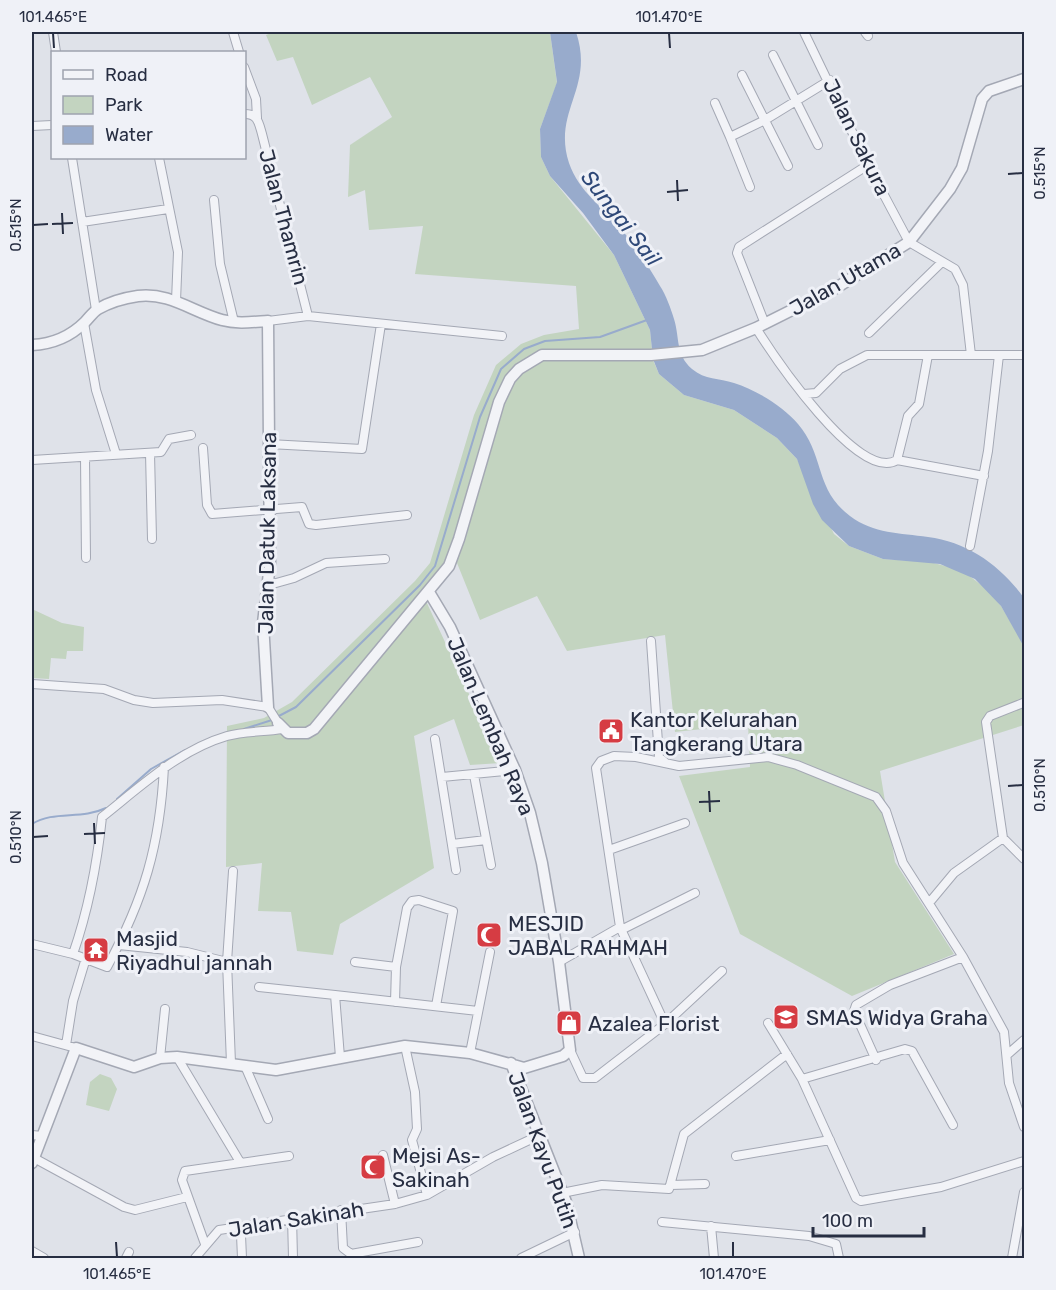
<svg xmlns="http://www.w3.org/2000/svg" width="1056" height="1290" font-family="Rubik,sans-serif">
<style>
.green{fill:#c3d4c0}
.water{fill:#98abcc}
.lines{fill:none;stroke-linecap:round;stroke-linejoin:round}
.stream{stroke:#98abcc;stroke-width:2}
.minor-casing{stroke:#a4a8b4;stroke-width:10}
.tertiary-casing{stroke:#a4a8b4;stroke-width:13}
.minor{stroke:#f2f3f7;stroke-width:8}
.tertiary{stroke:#f2f3f7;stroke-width:10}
.ticks{fill:none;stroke:#272e42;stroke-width:2}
.labels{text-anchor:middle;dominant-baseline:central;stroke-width:6;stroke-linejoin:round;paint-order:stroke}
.street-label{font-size:21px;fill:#272e42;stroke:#eff1f7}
.poi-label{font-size:21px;fill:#272e42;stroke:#eff1f7;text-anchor:start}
.water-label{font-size:22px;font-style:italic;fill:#2e4878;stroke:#eff1f7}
.neatline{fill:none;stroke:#272e42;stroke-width:2}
.ticks-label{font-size:15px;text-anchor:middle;fill:#272e42}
</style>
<rect width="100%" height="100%" fill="#dfe2e9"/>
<!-- green -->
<path class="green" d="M274,32H550L557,83L540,129L541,157L550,176L614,255L650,330L653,360L659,374L684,395L734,410L777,438L797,459L834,534L849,546L883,559L930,562L949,567L967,574L989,591L1001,606L1024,645V725L880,771L895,862L954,954L852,996L740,934L679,776L750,767L748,724L675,732L665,635L567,651L537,596L480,620L457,563L426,601L501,763L470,765L454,719L414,736L434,868L340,924L333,955L297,951L291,912L258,911L262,863L226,867L227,726L264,718L292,702L415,581L430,563L474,415L496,365L521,344L544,335L579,329L576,286L415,274L423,226L369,230L365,190L348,197L350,145L392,117L370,77L312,105L293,57L277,61L266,35Z
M32,609L62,623L84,627L83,651H67L66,659L51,658L49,679L32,678Z
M100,1074L111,1078L117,1089L109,1111L86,1105L90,1082Z"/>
<!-- water -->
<path class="water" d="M550,32H576C595,88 552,111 569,163C579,192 603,207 622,230C636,247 649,267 660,286C666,295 671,309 674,319C680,338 675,354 692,369C705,380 719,378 734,383C756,390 783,406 798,424C825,455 814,489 850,516C874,534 900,533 928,537C968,542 1001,566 1024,598V647L1001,606L975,579L940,564L883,559L849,546L822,520L813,504L797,459L777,438L734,410L684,395L659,374L653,359L650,330L614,255L583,213L550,176L541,157L540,129L557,82Z"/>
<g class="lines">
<!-- stream -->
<path class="stream" d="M277,717L296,707L420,585L435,566L480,417L501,369L524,349L545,341L600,337L647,320
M244,729L272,720
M117,799L151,769L185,750
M32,824C54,810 81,820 106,808"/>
<!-- minor casing -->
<g class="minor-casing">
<path id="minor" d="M53,32L56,52
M233,32L239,52
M804,32L868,165L909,242L955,269L963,285L971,355
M865,32L868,36
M773,55L818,145
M244,67L256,99L257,118
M742,75L788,166
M715,103L730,137L765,120L830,80
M244,114C258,113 259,124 262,134L308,316
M32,126L52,125
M730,137L750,187
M72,158L96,310
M159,158L178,252L176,301
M214,200L220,264L234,322
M82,222L168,209
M268,321L308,316L502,336
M84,323L96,390L116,454
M765,324L737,253L739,247L868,165
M756,328C773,355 859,484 897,460L908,416L919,404L928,355
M869,333L941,263
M804,394L816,393L840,369L867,355H1024
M269,444L362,449L381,324
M203,448L207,505L212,514L302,507L309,524L316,525L407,515
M150,453L152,539
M85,457L86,558
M32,460L161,452L169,439L191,435
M897,460L984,476
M970,546L988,451L999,355
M269,585L294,578L326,563L385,559
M651,641L659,757L666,763
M32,684L104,689L134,700L153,703L222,700L268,707L278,723
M1023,703L990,716L986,722L1003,838L1024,859
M435,739L456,870
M474,775L491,865
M442,777L515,770
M452,844L486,840
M609,850L685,823
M929,903L954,873L1003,838
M620,927L665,1024
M621,930L695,893
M32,944L73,954L107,967C144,899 160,845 164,767
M119,945L187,952L227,962L231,1063
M73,954C89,908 97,865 102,817C140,787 179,750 227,736C244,731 265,732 282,729
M227,962L233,871
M355,962L396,967
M559,962L620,927L596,768L601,761L614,756L636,757L679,766L768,757L797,765L876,797L886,811L903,863L963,957L1004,1032L1009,1083L1024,1127
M259,987L335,995
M395,1002L396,967L407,908L412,901L419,900L453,911L436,1006
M768,1023L802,1079L856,1198L861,1201L941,1187L1024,1161
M32,1036L72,1047
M66,1045L73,1001L86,958
M405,1046L415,1092L417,1129L412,1140L427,1195
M570,1050L583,1078H595L665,1024L722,971
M470,1053L490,952
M1008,1054L1024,1040
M177,1057L240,1162
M340,1057L335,995L478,1011
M160,1058L165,1009
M876,1060L854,1011L856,1005L890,985L963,957
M245,1066L268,1119
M802,1079L905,1049L912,1051L953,1125
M32,1135L42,1136
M383,1155L395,1204
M736,1156L830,1140
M34,1158L124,1207L135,1210L187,1197
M671,1185L705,1184
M562,1193L602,1185L669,1189L684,1134L787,1054
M341,1210L343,1248L351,1254L418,1242
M292,1217L293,1258
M662,1222L809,1236L836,1244L839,1258
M711,1226L714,1258
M241,1235L242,1258
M205,1244L182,1180L185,1171L289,1156
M32,1251L44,1258
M126,1258L129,1252
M195,1258L219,1230L395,1204L427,1195L493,1157L538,1136
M521,1258L575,1232
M1012,1258L1024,1192"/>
</g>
<!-- tertiary casing -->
<g class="tertiary-casing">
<path id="tertiary" d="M32,345C52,344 70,337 85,322C90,317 93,312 98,309C110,302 124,298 138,296C169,292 193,312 222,320C237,324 252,322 268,321L270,564L263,623L268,707
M278,723L288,733H307L314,729L449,566L459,539L499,402L510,379L519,369L542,355H651L702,350L756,328L836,288L909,242L950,189L962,168L982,99L989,91L1024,79
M511,1063L566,1202L579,1258
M32,1163L76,1048L134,1067L160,1058L177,1057L276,1070L405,1046L470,1053L524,1068L563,1056L570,1050L559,962L542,863L530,813L515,770L450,627L429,592"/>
</g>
<!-- minor -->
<use href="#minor" class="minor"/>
<!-- tertiary -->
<use href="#tertiary" class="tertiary"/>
</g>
<!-- ticks -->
<path class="ticks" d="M53,33L54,48M669,33L670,48M1008,174L1023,173M677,180L678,201M667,192L688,190M62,213L63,234M52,224L73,223M33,225L48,224M1008,786L1023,785M709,791L710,812M699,802L720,801M94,823L95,844M84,834L105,833M33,837L48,836M116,1242L117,1257M733,1242V1257"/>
<!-- icons -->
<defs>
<g id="civic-square" transform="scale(1.35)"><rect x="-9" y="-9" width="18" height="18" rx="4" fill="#d63c43" stroke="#eff1f7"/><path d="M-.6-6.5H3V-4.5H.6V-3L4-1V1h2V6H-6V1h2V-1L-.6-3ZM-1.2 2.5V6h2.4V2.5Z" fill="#fff"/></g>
<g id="mosque-square" transform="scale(1.35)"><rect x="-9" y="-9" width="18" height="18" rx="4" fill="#d63c43" stroke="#eff1f7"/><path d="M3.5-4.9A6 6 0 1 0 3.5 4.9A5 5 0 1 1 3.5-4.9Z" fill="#fff"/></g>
<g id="temple-square" transform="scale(1.35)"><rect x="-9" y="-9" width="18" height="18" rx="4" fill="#d63c43" stroke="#eff1f7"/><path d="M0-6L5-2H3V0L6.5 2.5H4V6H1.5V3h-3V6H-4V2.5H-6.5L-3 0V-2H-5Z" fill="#fff"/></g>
<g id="school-square" transform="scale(1.35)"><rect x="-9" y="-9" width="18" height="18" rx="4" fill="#d63c43" stroke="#eff1f7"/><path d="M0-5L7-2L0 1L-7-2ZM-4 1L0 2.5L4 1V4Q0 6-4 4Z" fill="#fff"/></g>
<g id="shop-square" transform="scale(1.35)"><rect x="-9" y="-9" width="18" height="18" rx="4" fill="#d63c43" stroke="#eff1f7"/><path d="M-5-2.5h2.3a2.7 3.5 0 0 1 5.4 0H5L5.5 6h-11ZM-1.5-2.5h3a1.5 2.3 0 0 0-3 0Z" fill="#fff"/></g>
</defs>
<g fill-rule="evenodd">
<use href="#civic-square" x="611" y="731"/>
<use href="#mosque-square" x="489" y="935"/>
<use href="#temple-square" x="96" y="950"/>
<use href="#school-square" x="786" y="1017"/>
<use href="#shop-square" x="569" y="1023"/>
<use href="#mosque-square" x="373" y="1167"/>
</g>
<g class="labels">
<!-- street labels -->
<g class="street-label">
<text transform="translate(857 137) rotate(64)">Jalan Sakura</text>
<text transform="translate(284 217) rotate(75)">Jalan Thamrin</text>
<text transform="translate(845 279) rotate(-30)">Jalan Utama</text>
<text transform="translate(267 533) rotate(-89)">Jalan Datuk Laksana</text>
<text transform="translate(491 726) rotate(67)">Jalan Lembah Raya</text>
<text transform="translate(543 1150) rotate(70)">Jalan Kayu Putih</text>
<text transform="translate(296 1219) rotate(-9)">Jalan Sakinah</text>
</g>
<!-- poi labels -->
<g class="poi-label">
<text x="630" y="719">Kantor Kelurahan<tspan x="630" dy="24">Tangkerang Utara</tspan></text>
<text x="508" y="923">MESJID<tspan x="508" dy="24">JABAL RAHMAH</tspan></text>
<text x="116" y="938">Masjid<tspan x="116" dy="24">Riyadhul jannah</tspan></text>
<text x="806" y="1017">SMAS Widya Graha</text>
<text x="588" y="1023">Azalea Florist</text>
<text x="392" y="1155">Mejsi As-<tspan x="392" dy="24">Sakinah</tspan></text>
</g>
<!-- water labels -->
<g class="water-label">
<text transform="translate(621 218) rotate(52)">Sungai Sail</text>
</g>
</g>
<!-- border -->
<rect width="1056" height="1290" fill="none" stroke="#eff1f7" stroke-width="66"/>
<!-- legend -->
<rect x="51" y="51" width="195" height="108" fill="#eff1f7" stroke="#9fa3af" stroke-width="1.5"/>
<rect x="63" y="70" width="30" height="9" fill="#f2f3f7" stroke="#9fa3af" stroke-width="1.5"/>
<text x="105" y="81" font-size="18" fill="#272e42">Road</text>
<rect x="63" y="96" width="30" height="18" fill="#c3d4c0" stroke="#9fa3af" stroke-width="1.5"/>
<text x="105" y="111" font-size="18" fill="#272e42">Park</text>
<rect x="63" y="126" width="30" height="18" fill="#98abcc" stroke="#9fa3af" stroke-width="1.5"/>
<text x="105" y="141" font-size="18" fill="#272e42">Water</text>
<!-- scale -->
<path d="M813 1227v9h111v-9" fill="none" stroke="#272e42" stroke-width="3"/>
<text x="822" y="1227" font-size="18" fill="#272e42" stroke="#eff1f7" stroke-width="4.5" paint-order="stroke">100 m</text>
<rect x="33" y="33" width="990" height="1224" class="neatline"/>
<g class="ticks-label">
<text x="53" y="22">101.465°E</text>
<text x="669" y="22">101.470°E</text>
<text transform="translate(1040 173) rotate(-90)" y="5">0.515°N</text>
<text transform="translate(16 225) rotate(-90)" y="5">0.515°N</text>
<text transform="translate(1040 785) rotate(-90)" y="5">0.510°N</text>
<text transform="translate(16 837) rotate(-90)" y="5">0.510°N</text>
<text x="117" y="1279">101.465°E</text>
<text x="733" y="1279">101.470°E</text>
</g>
</svg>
